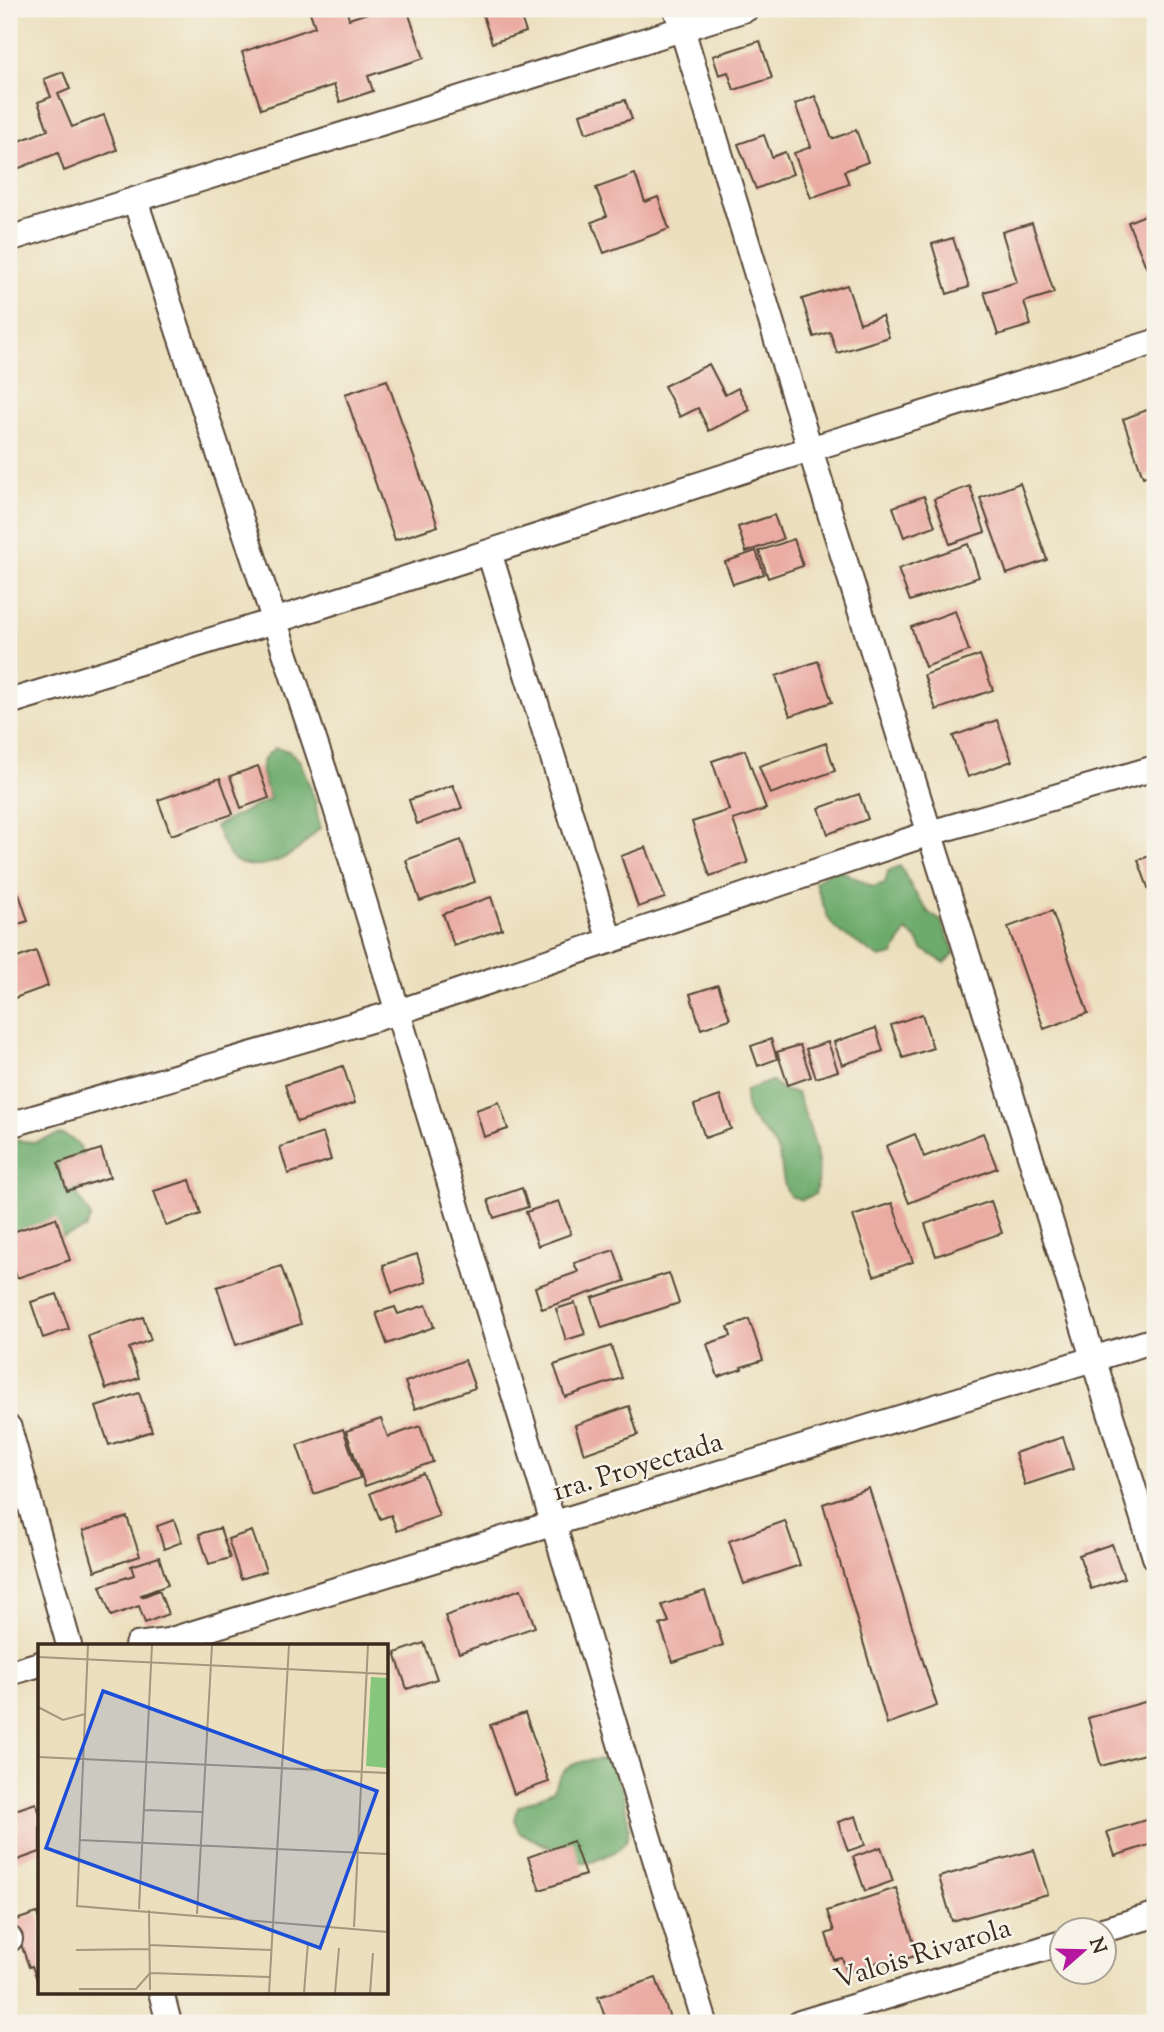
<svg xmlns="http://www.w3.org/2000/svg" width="1164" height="2032" font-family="'Sorts Mill Goudy',serif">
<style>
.forest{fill:#6dab6c;stroke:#546a45;stroke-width:2}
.building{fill:#eaaba3}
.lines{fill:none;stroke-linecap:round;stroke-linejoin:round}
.street-casing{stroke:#554536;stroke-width:28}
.street{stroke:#fff;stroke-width:24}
.labels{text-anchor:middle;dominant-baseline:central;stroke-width:5;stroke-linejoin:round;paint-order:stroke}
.street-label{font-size:28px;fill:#3b2a1e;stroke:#f7f3e8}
.inset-road{fill:none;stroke:#a5977d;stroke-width:2}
.view{fill:#1d4ed8;fill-opacity:0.15;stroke:#1d4ed8;stroke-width:3.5}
.inset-edge{fill:none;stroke:#3b2a1e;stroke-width:3.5}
</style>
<rect width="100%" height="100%" fill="#f7f3e8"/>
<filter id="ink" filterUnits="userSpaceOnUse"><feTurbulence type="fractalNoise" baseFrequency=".0143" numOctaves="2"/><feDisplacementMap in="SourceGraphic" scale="14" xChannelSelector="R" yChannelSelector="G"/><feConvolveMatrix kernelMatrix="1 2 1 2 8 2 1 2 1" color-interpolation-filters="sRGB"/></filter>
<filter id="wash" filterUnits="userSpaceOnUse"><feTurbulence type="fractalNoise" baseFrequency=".00686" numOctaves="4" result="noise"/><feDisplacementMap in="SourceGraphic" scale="28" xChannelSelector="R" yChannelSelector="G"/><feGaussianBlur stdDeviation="1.57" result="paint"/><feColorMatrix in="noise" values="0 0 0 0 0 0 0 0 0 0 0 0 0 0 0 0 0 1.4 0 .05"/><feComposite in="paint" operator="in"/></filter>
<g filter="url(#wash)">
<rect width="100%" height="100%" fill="#ebdfbd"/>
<!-- forest -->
<path class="forest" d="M275,748L289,751L300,761L315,800L320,828C312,835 305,844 296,851C279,863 246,874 230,856C223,847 220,836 215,826L270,799C263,776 253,764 275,748Z
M900,866L913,890L929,913L941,921L955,953L945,963L922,949L916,938L906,931L893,955L880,958L836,929L828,918L815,882L836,868L873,887L885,883L888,871Z
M772,1081L784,1091L797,1093C808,1125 826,1161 815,1194L802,1200L790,1196C779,1179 785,1164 776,1148C764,1125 741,1120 746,1090Z
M60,1134C84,1141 83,1154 91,1175L76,1193L91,1217L85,1229L9,1255V1140L35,1142Z
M604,1759L614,1768L624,1796L629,1828L626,1841L617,1851L592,1862H578L519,1832L515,1820L518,1807L553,1791C562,1764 578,1760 604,1759Z"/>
<g id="blocks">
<!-- building -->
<path class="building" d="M309,9H346L349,19L380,9H407L424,58L368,76L373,91L340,102L334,85L261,109L242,52L315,27Z
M481,9H518L526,32L492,43Z
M760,41L772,78L734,90L728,72L719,75L713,56Z
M63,72L70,89L58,94L72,127L104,115L117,150L64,171L58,153L9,172V145L48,130L38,102L51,97L44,79Z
M815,96L832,139L856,130L868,162L844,171L849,184L811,198L794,153L811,147L795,104Z
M625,100L632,119L586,133L580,114Z
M764,135L772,157L785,152L793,174L756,189L738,144Z
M635,174L645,202L658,197L669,229L604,253L592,222L607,216L596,188Z
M1155,211V289L1128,222Z
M1032,223L1054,293L1024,302L1031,325L998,335L984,292L1017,282L1002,232Z
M953,238L969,287L947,294L932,244Z
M847,285L860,323L882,316L889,337L837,353L830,332L814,337L802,299Z
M709,364L725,395L738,388L750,410L709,431L698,408L680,417L664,386Z
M387,380L438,526L395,540L345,394Z
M1155,407V473L1143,477L1123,419Z
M1020,483L1047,560L1007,574L980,498Z
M970,486L985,532L950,544L934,499Z
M924,496L935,526L904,537L893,507Z
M774,515L783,539L746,552L738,527Z
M794,539L803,566L768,578L759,551Z
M968,544L979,577L910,601L898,569Z
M756,551L764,574L733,584L725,562Z
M955,611L969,651L925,667L911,627Z
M980,655L993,690L936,710L924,675Z
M818,661L832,702L790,716L776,676Z
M997,720L1012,761L968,777L953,736Z
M826,743L835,771L770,794L759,766Z
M745,750L766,809L733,820L748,863L710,876L692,822L729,810L712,761Z
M258,766L269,798L241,808L230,776Z
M220,778L233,814L171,835L158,800Z
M453,785L462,808L417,824L409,800Z
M859,794L868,819L828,834L819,808Z
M461,840L475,882L420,901L406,860Z
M646,847L665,898L638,907L621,856Z
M1155,854V907L1138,860Z
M19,894L28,921L9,927V897Z
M491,897L502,929L454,946L443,914Z
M1052,911L1088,1013L1044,1029L1008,927Z
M36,951L48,986L9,1000V961Z
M718,985L730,1019L701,1029L690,994Z
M922,1014L933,1048L903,1058L891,1025Z
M876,1028L883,1051L842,1065L834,1042Z
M771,1039L777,1059L758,1066L751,1046Z
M828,1042L838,1071L816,1078L806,1049Z
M800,1045L811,1077L788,1085L777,1052Z
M343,1066L355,1103L297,1122L285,1085Z
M720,1096L731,1129L705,1138L694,1105Z
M499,1102L508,1129L484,1137L476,1110Z
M323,1133L331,1160L288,1174L280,1147Z
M983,1133L997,1168L909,1203L886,1146L915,1134L924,1157Z
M101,1149L110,1177L67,1191L58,1163Z
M190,1180L201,1214L166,1226L154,1191Z
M522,1188L528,1207L494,1218L488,1200Z
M559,1201L571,1234L538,1246L526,1212Z
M991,1201L1002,1233L936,1256L925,1224Z
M892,1203L913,1262L874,1276L853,1216Z
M56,1218L70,1260L17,1278L9,1252V1233Z
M614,1250L625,1281L542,1309L535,1287L578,1272L574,1263Z
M417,1254L426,1282L392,1293L383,1265Z
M281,1266L301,1324L236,1345L217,1287Z
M669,1273L679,1303L602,1328L592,1298Z
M57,1294L69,1329L43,1338L31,1302Z
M575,1303L585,1334L566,1340L556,1309Z
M426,1305L434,1327L387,1344L376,1313L395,1307L398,1314Z
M143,1317L151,1340L129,1348L139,1378L106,1389L88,1336Z
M749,1319L763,1360L741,1367L742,1369L718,1377L707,1344L731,1336L728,1327Z
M611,1346L622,1378L565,1397L554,1365Z
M465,1360L475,1388L415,1409L405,1382Z
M139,1393L152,1431L109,1445L96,1407Z
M629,1406L638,1435L584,1454L575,1425Z
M381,1419L388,1437L420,1426L433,1462L365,1486L346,1431Z
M343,1429L360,1478L314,1494L297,1445Z
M1063,1437L1073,1469L1025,1485L1015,1453Z
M423,1473L439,1516L397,1531L391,1515L380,1519L370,1493Z
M869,1488L937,1706L887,1724L823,1504Z
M127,1517L140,1556L95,1571L83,1531Z
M174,1520L182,1542L164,1549L157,1526Z
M785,1521L800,1565L744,1584L729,1541Z
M220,1528L230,1558L209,1564L199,1534Z
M252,1531L266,1571L241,1579L228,1539Z
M1112,1544L1124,1578L1091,1589L1079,1555Z
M159,1557L168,1585L141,1595L142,1597L159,1590L168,1614L145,1623L139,1606L111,1616L100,1586L134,1575L131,1566Z
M521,1589L535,1627L459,1653L445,1616Z
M705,1591L723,1645L673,1662L660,1625L669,1622L662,1605Z
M424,1643L437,1679L407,1689L395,1653Z
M1155,1699V1751L1101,1766L1088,1718Z
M525,1713L549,1782L514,1794L490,1725Z
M36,1803L40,1814V1852L9,1863V1812Z
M856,1816L865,1845L848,1851L838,1822Z
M1155,1817V1843L1115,1856L1107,1832Z
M573,1841L585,1875L540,1890L528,1857Z
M881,1847L893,1881L865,1891L853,1857Z
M1034,1850L1048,1894L952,1921L939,1877Z
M896,1888L918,1955L886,1965L884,1960L847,1972L842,1958L834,1960L826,1934L834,1931L827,1911Z
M37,1913L40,1922V1987L32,1966L29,1967L13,1921Z
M656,1978L671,2021L664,2023H607L598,1997Z"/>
</g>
</g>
<g filter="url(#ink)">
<use href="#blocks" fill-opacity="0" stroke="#554536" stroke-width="2"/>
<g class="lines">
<!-- street casing -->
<g class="street-casing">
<path id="street" d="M676,9L810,449L1155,1557
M135,200L327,779L705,2023
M9,239L746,9
M489,552L610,941
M9,702L274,621L810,449L1155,342
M9,1125L398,1012L930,833L1155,768
M9,1428L69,1645
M137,1645L168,1641L1155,1340
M9,1673L40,1664
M1103,1930L1155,1915
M9,1939H10
M161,1992L169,2023
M800,2023L1062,1943"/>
</g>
<!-- street -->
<use href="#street" class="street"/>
</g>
</g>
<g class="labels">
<!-- street labels -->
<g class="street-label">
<text transform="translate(638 1468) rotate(-17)">1ra. Proyectada</text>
<text transform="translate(923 1955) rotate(-17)">Valois Rivarola</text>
</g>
</g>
<!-- overview -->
<g transform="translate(38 1644)">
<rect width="350" height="350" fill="#ebdfbd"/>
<path d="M333,33L350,34V124L328,122Z" fill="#87c67d"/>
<path class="inset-road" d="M50,1L39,262L350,288M0,13L350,30M0,63L25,76L47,70M0,113L350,129M106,166L165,168M41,196L350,210M101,265L114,1M111,266L112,346M159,270L174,1M316,283L330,1M112,301L233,306M38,306L112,305M41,345H98L112,329L232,333M231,349L251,1M266,349L270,298M297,349L301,304M332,349L335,309"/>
<path class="view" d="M65,47L339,147L282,304L8,204Z"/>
<rect width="350" height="350" class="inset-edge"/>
</g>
<!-- margin -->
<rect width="1164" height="2032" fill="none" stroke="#f7f3e8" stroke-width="35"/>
<!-- north arrow -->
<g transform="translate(1083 1951) rotate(70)"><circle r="33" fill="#f7f3e8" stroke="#aca397" stroke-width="2"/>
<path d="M0-5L12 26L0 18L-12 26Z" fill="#b5179e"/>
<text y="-10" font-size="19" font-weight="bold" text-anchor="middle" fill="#3b2a1e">N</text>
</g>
</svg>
